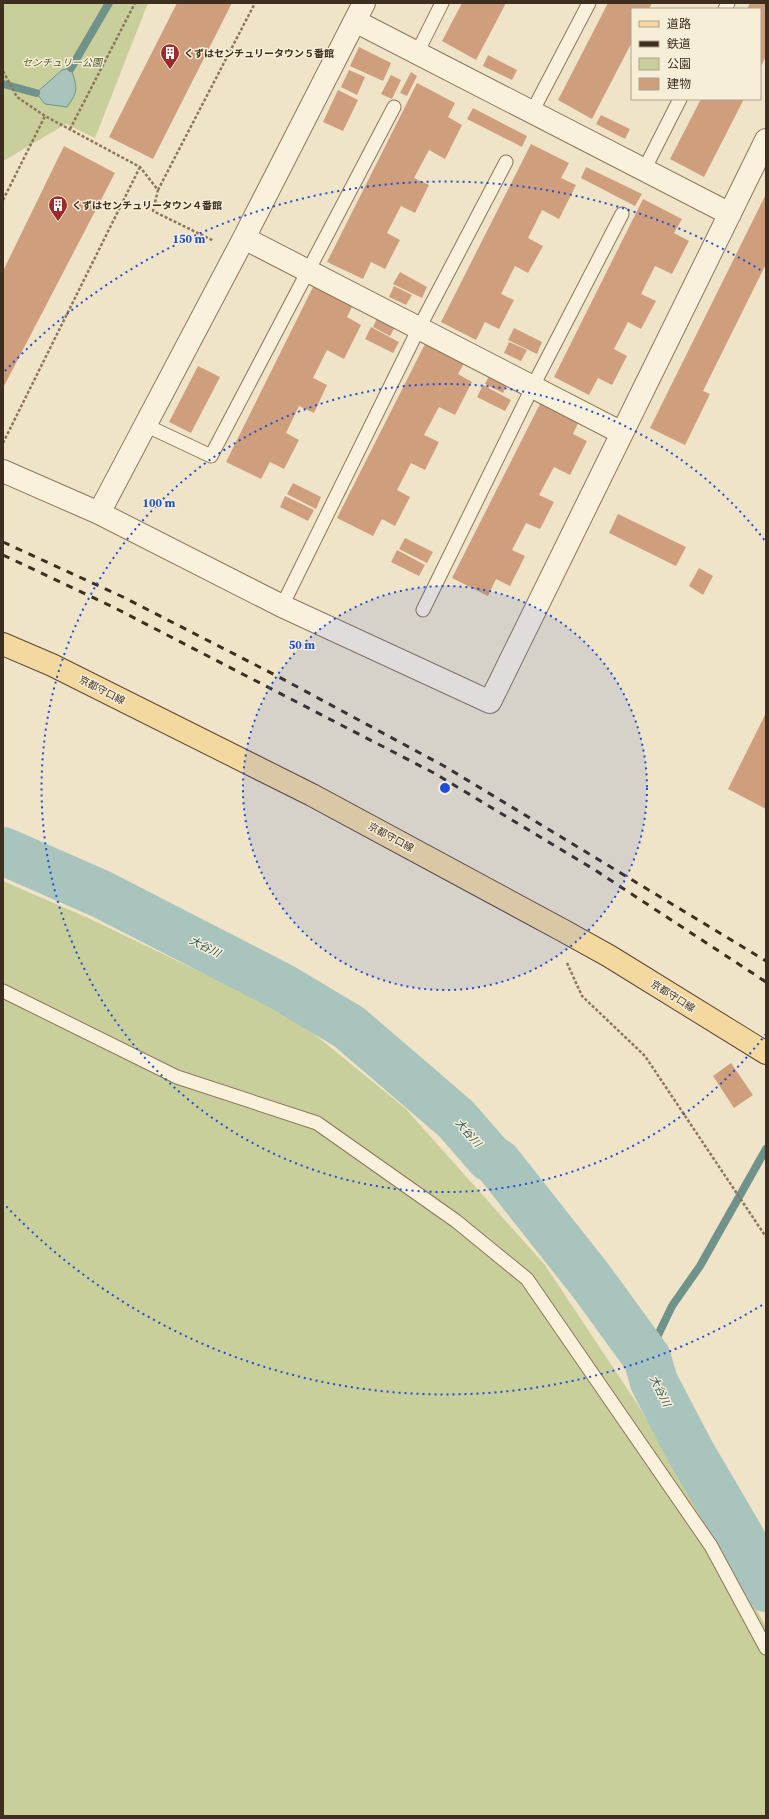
<svg xmlns="http://www.w3.org/2000/svg" width="769" height="1819" font-family="'Source Serif 4','Noto Sans JP',serif">
<style>
.green{fill:#c9cf9b}
.water{fill:#a9c4bc;stroke:#6f938a}
.lines{fill:none;stroke-linecap:round;stroke-linejoin:round}
.stream{stroke:#6f938a;stroke-width:8}
.river{stroke:#a9c4bc;stroke-width:48}
.building{fill:#cf9f7d}
.lane-casing{stroke:#8d765c;stroke-width:15}
.street-casing{stroke:#8d765c;stroke-width:24}
.primary-casing{stroke:#5b4430;stroke-width:24}
.path{stroke:#8d765c;stroke-width:2.5;stroke-dasharray:3 2;stroke-linecap:butt}
.lane{stroke:#faf1dc;stroke-width:13}
.street{stroke:#faf1dc;stroke-width:22}
.primary{stroke:#f3d9a0;stroke-width:22}
.rail{stroke:#3d2e20;stroke-width:3;stroke-dasharray:7 7;stroke-linecap:butt}
.ring{fill:none;stroke:#1d4ed8;stroke-width:2;stroke-dasharray:2 4}
.labels{text-anchor:middle;dominant-baseline:central;stroke-width:3;stroke-linejoin:round;paint-order:stroke}
.poi-label{font-size:10px;font-weight:bold;fill:#3d2e20;stroke:#f7eed8;text-anchor:start}
.park-label{font-size:10px;font-style:italic;fill:#4d5a26;stroke:#f7eed8}
.street-label{font-size:10px;fill:#3d2e20;stroke:#f7eed8}
.water-label{font-size:11px;font-style:italic;fill:#2f5d5a;stroke:#f7eed8}
.centre{fill:#1d4ed8;stroke:#f7eed8;stroke-width:2}
.ring-label{font-size:12px;text-anchor:middle;font-weight:bold;fill:#1d4ed8;stroke:#f7eed8;stroke-width:3;stroke-linejoin:round;paint-order:stroke}
</style>
<rect width="100%" height="100%" fill="#f0e4c8"/>
<!-- green -->
<path class="green" d="M3,3H148L95,138L66,124L5,160L3,159Z
M3,881L86,917L292,1016L405,1108L545,1265L638,1405L720,1540L766,1627V1816H3Z"/>
<!-- water -->
<path class="water" d="M71,68C77,87 79,91 67,107L45,104L36,93L62,70Z"/>
<g class="lines">
<!-- stream -->
<path class="stream" d="M71,68L109,3
M3,84L36,93
M647,1358L672,1306L700,1266L766,1149"/>
<!-- river -->
<path class="river" d="M3,851L101,894L282,987L349,1027L456,1119L490,1158L497,1162L591,1281L647,1358L654,1382L690,1451L742,1540L766,1588"/>
</g>
<!-- building -->
<path class="building" d="M177,3H232L153,159L109,137Z
M462,3H506L476,60L442,41Z
M608,3H652L649,9H632V42L592,119L558,100Z
M750,3H766V56L760,68V9H747Z
M359,47L391,63L383,81L350,66Z
M488,55L517,70L512,80L483,66Z
M349,70L365,77L357,95L341,87Z
M411,72L417,76L407,96L400,93Z
M391,75L401,80L392,99L381,94Z
M417,83L455,103L448,117L462,125L445,159L429,150L414,178L429,185L415,213L401,206L387,233L400,240L385,269L371,262L363,279L327,262Z
M338,90L358,100L343,131L323,122Z
M701,99H744L704,177L670,159Z
M473,108L527,136L522,147L467,119Z
M601,115L630,129L625,139L596,124Z
M531,144L569,163L561,178L576,185L559,219L542,210L528,238L543,246L528,273L515,266L501,294L514,300L499,329L485,322L476,340L441,322Z
M64,146L115,173L3,388V271Z
M586,167L642,194L635,206L581,178Z
M766,194V264L703,391L710,394L685,445L650,428Z
M643,199L682,219L674,233L689,241L672,274L655,266L641,294L656,301L641,329L628,322L614,349L627,356L612,385L598,378L589,395L554,377Z
M400,272L427,287L422,298L393,284Z
M315,283L354,303L347,317L361,325L344,359L327,350L313,378L327,385L314,413L299,406L286,433L299,440L284,469L270,462L261,479L226,462Z
M394,286L412,295L406,305L389,297Z
M378,316L396,325L390,336L373,327Z
M371,327L399,342L393,353L365,339Z
M514,328L542,342L537,354L508,340Z
M427,340L466,360L458,374L472,382L455,415L439,407L424,435L439,442L425,470L411,463L397,490L410,497L395,526L382,519L373,536L337,518Z
M509,342L527,350L521,361L504,353Z
M198,366L220,377L191,433L169,422Z
M490,374L508,382L503,393L485,384Z
M483,385L511,400L505,411L477,397Z
M542,400L580,419L573,434L587,441L570,475L554,467L539,495L554,502L540,529L526,523L512,550L525,556L510,586L496,579L488,596L452,578Z
M293,483L321,497L316,509L287,494Z
M285,496L314,510L308,521L280,507Z
M618,514L686,547L676,566L609,533Z
M405,538L433,552L427,563L399,549Z
M397,550L425,565L419,576L391,562Z
M699,568L713,576L703,595L689,586Z
M766,713V809L728,789Z
M731,1063L753,1095L734,1108L713,1076Z"/>
<g class="lines">
<!-- lane casing -->
<g class="lane-casing">
<path id="lane" d="M725,9L728,3
M417,53L442,3
M532,112L589,3
M644,170L680,99
M145,425L211,456L394,107
M282,606L419,328L506,162
M423,610L533,386L622,214
M3,991L177,1077L317,1123L456,1221L527,1279L711,1546L766,1648"/>
</g>
<!-- street casing -->
<g class="street-casing">
<path id="street" d="M355,21L730,214
M244,238L622,433
M3,471L99,513L282,606L490,702L766,140
M99,513L244,238L364,3"/>
</g>
<!-- primary casing -->
<g class="primary-casing">
<path id="primary" d="M3,644L52,665L312,795L564,931L609,956L766,1053"/>
</g>
<!-- path -->
<path class="path" d="M3,71L17,97L45,116L140,167L158,190L153,211L214,241
M70,129L135,3
M158,190L255,3
M3,200L45,116
M3,443L140,167
M567,963L582,996L645,1056L766,1237"/>
<!-- lane -->
<use href="#lane" class="lane"/>
<!-- street -->
<use href="#street" class="street"/>
<!-- primary -->
<use href="#primary" class="primary"/>
<!-- rail -->
<path class="rail" d="M3,542L123,597L279,677L444,766L766,961
M3,555L113,607L434,773L595,870L766,982"/>
</g>
<!-- distance rings -->
<circle cx="445" cy="788" r="202" fill="#1d4ed8" fill-opacity=".12"/>
<g class="ring">
<circle cx="445" cy="788" r="202"/>
<path d="M766 1034A404 404 0 1 1 766 542"/>
<path d="M762 1305A606 606 0 0 1 5 1205M5 371A606 606 0 0 1 762 271"/>
</g>
<!-- icons -->
<defs>
<g id="building-pin" transform="scale(1)"><path d="M0 17L-7.5 6A9.5 9.5 0 1 1 7.5 6Z" fill="#9e2a2b" stroke="#f7eed8"/><path d="M-4-6H4V6H1V3H-1V6H-4ZM-2.5-4.3h1.7v1.8h-1.7ZM.8-4.3h1.7v1.8H.8ZM-2.5-1h1.7V.8h-1.7ZM.8-1h1.7V.8H.8Z" fill="#fff"/></g>
</defs>
<g fill-rule="evenodd">
<use href="#building-pin" x="170" y="53"/>
<use href="#building-pin" x="58" y="205"/>
</g>
<g class="labels">
<!-- poi labels -->
<g class="poi-label">
<text x="184" y="53">くずはセンチュリータウン５番館</text>
<text x="72" y="205">くずはセンチュリータウン４番館</text>
</g>
<!-- park labels -->
<g class="park-label">
<text x="62" y="62">センチュリー公園</text>
</g>
<!-- street labels -->
<g class="street-label">
<text transform="translate(102 690) rotate(27)">京都守口線</text>
<text transform="translate(391 837) rotate(28)">京都守口線</text>
<text transform="translate(673 996) rotate(32)">京都守口線</text>
</g>
<!-- water labels -->
<g class="water-label">
<text transform="translate(205 947) rotate(27)">大谷川</text>
<text transform="translate(468 1133) rotate(49)">大谷川</text>
<text transform="translate(660 1391) rotate(64)">大谷川</text>
</g>
</g>
<circle cx="445" cy="788" r="6" class="centre"/>
<g class="ring-label">
<text x="189" y="243">150 m</text>
<text x="159" y="507">100 m</text>
<text x="302" y="649">50 m</text>
</g>
<!-- border -->
<rect width="769" height="1819" fill="none" stroke="#3d2e20" stroke-width="8"/>
<!-- legend -->
<rect x="631" y="8" width="130" height="92" fill="#f7eed8" stroke="#ada18e"/>
<rect x="639" y="21" width="20" height="6" fill="#f3d9a0" stroke="#ada18e"/>
<text x="667" y="28" font-size="12" fill="#3d2e20">道路</text>
<rect x="639" y="41" width="20" height="6" fill="#3d2e20" stroke="#ada18e"/>
<text x="667" y="48" font-size="12" fill="#3d2e20">鉄道</text>
<rect x="639" y="58" width="20" height="12" fill="#c9cf9b" stroke="#ada18e"/>
<text x="667" y="68" font-size="12" fill="#3d2e20">公園</text>
<rect x="639" y="78" width="20" height="12" fill="#cf9f7d" stroke="#ada18e"/>
<text x="667" y="88" font-size="12" fill="#3d2e20">建物</text>
</svg>
